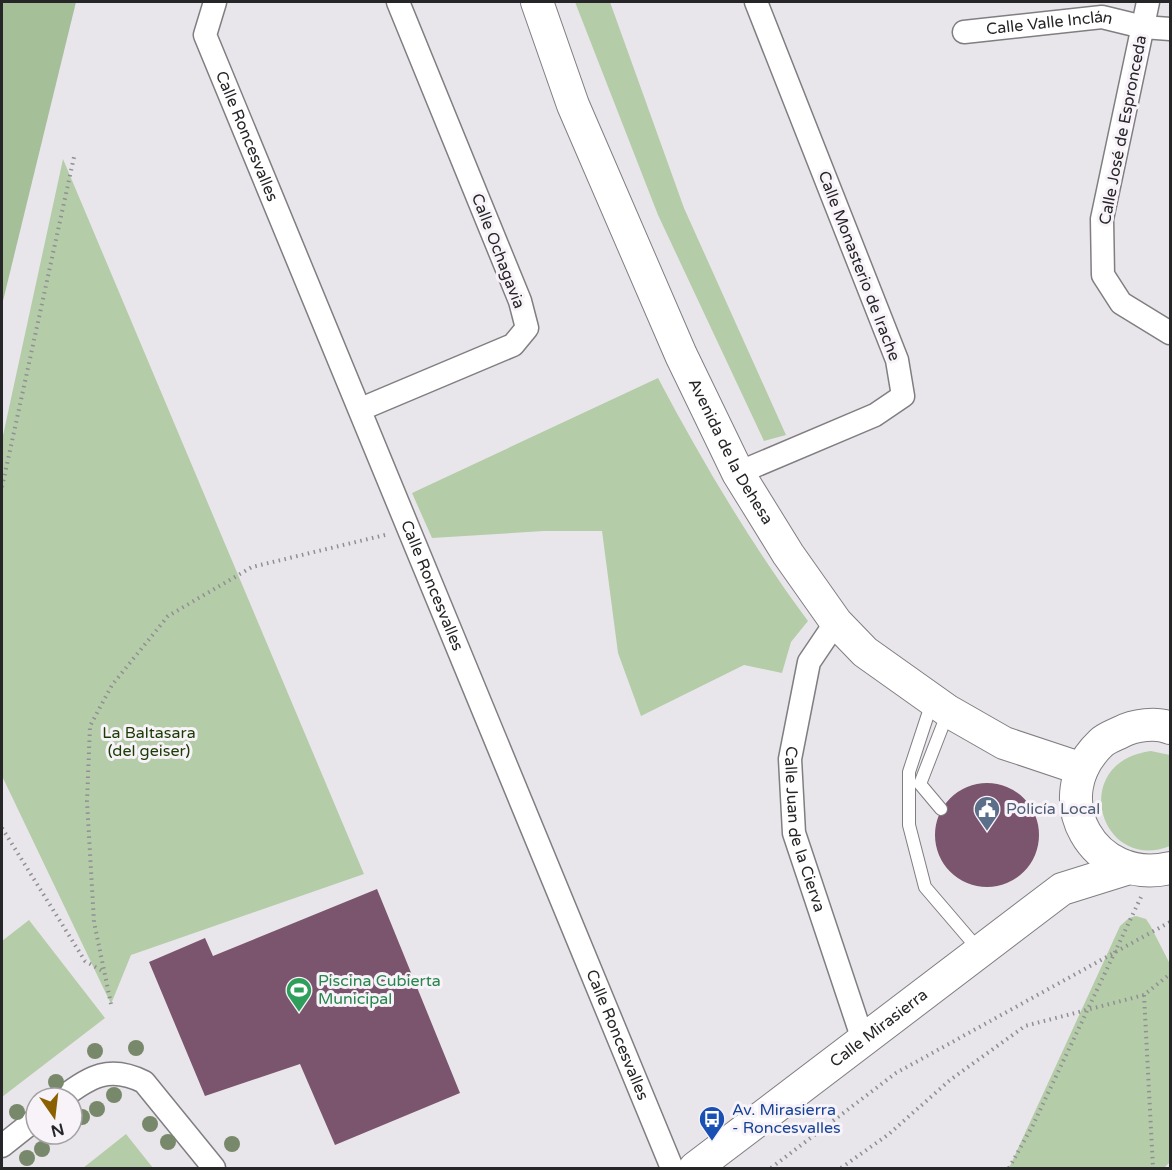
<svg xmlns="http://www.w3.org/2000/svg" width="1172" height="1170" font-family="'Varela Round',sans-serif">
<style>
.green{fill:#b4cda8}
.forest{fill:#a5bf99}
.building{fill:#7b556e}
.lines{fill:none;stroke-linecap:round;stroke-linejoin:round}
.lane-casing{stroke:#817e82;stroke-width:14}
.street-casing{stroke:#817e82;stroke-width:25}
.secondary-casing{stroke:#817e82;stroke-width:34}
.path{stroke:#918f93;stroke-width:4;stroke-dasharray:1.5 4.5;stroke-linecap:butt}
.lane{stroke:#fff;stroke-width:12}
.street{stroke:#fff;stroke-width:22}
.secondary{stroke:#fff;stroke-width:32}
.tree{fill:#78886b}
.labels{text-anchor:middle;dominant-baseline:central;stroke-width:6;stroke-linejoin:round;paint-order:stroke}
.street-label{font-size:16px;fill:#262527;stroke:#f7f3f8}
.park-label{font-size:16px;fill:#1b3c03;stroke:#f7f3f8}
.service-label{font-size:16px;fill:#4e5e75;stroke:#f7f3f8;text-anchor:start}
.leisure-label{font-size:16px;fill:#27864d;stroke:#f7f3f8;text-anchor:start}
.transit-label{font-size:16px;fill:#164399;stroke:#f7f3f8;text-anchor:start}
</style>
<rect width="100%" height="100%" fill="#e9e6eb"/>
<!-- green -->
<path class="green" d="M575,2H610L684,208L786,435L764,441L658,215Z
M63,159L364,874L131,955L111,1004L2,776V440Z
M658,378C703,463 751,544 808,621L791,642L782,673L744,665L641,716L618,653L602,531H544L432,538L412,493Z
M1151,751L1170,755V846C1100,874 1067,762 1151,751Z
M1136,916L1146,919L1150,925L1170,964V1162L1164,1168H1009L1120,926L1129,918Z
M29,920L105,1018L2,1097V941Z
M126,1134L153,1168H83Z"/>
<!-- forest -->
<path class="forest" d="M2,2H76L2,305Z"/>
<!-- building -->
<path class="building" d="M935 835a52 52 0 1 1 104 0a52 52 0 1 1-104 0Z
M377,889L460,1093L335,1145L300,1064L205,1096L149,962L205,938L213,956Z"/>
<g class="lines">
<!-- lane casing -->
<g class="lane-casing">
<path id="lane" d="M932,702L909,772V825L925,887L979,950
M941,809L920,784L948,712"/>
</g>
<!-- street casing -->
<g class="street-casing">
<g id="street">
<path id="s1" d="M215,2L205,35L672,1168"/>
<path d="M1148,2L1102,219L1103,275L1121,303L1170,333"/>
<path id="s2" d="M964,32L1102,17L1143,27L1170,29"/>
<path d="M361,409L513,345L527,328L520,301L398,2"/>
<path d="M738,473L875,415L903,396L897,360L756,2"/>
<path id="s3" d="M836,622L809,662L790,759L794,833L863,1040"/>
<path d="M62,1098C90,1076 110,1065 144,1082L214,1168"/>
<path d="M2,1146L36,1119"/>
</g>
</g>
<!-- secondary casing -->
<g class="secondary-casing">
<g id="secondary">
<path id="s4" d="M537,2L573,105L681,355L738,473L788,554L836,622L865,652L948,711L1004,743L1082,769"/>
<path d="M1170,728C1157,722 1134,725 1121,732C1115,735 1106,738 1101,743C1043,798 1094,886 1170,868"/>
<path id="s5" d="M695,1168L1062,889L1126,869"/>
</g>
</g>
<!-- path -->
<path class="path" d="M2,487L74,157
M2,828L85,961L104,972
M1144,995L1153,1168
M111,1004L94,922L87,801L90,726L112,685L168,616L252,567L389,534
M771,1168L896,1073L1170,922
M841,1168L889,1134L950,1080L1025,1026L1144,995L1170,974
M1009,1168L1032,1127L1141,897"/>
<!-- lane -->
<use href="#lane" class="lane"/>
<!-- street -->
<use href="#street" class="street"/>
<!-- secondary -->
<use href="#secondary" class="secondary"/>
</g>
<!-- trees -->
<g class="tree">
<circle cx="136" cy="1048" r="8"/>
<circle cx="95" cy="1051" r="8"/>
<circle cx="56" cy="1082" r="8"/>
<circle cx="114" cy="1095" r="8"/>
<circle cx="97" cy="1109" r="8"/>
<circle cx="17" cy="1112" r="8"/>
<circle cx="82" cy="1117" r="8"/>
<circle cx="150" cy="1124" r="8"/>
<circle cx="168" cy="1142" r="8"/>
<circle cx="232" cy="1144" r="8"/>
<circle cx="42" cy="1149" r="8"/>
<circle cx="27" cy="1158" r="8"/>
</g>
<!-- icons -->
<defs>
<g id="civic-pin" transform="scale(1.35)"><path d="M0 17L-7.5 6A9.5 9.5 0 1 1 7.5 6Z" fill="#5c6f8a" stroke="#f7f3f8"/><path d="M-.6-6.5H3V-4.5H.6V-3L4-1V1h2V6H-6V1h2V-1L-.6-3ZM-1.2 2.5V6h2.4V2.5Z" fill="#fff"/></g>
<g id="stadium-pin" transform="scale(1.35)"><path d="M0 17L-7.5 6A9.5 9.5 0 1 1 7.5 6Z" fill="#2e9e5b" stroke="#f7f3f8"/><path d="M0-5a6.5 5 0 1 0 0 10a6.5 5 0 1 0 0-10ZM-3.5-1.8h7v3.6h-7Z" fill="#fff"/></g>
<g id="bus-pin" transform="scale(1.35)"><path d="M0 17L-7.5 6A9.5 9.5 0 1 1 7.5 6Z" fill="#1a4fb4" stroke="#f7f3f8"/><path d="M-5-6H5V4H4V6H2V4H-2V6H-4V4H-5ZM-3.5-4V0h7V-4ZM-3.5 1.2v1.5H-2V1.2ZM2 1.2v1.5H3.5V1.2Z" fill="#fff"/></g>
</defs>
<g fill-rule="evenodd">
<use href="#civic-pin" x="987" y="809"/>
<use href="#stadium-pin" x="299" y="990"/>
<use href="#bus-pin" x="712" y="1119"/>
</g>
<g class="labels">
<!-- street labels -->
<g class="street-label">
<text stroke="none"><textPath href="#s2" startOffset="86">Calle Valle Inclán</textPath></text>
<text transform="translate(1123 130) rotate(-79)">Calle José de Espronceda</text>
<text stroke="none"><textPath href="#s1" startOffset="144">Calle Roncesvalles</textPath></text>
<text transform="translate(498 251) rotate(69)">Calle Ochagavia</text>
<text transform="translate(859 266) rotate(69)">Calle Monasterio de Irache</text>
<text stroke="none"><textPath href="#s4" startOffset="490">Avenida de la Dehesa</textPath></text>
<text stroke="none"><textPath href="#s1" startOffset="630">Calle Roncesvalles</textPath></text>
<text stroke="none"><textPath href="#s3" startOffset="219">Calle Juan de la Cierva</textPath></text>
<text stroke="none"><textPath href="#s5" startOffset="231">Calle Mirasierra</textPath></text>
<text stroke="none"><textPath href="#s1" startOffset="1116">Calle Roncesvalles</textPath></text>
</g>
<!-- park labels -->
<g class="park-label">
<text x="149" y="733">La Baltasara<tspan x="149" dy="18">(del geiser)</tspan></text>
</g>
<!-- service labels -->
<g class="service-label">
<text x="1006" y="809">Policía Local</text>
</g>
<!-- leisure labels -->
<g class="leisure-label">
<text x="318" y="981">Piscina Cubierta<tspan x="318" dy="18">Municipal</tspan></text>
</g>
<!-- transit labels -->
<g class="transit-label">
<text x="732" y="1110">Av. Mirasierra<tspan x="732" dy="18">- Roncesvalles</tspan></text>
</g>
</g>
<!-- border -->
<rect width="1172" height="1170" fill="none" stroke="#262527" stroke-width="6"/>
<!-- north arrow -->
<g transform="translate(54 1116) rotate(166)"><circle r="28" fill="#f7f3f8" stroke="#a3a1a4" stroke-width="1.5"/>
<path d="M0-4.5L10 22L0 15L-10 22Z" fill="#8b6002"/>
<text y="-9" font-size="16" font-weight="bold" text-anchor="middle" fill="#262527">N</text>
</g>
</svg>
